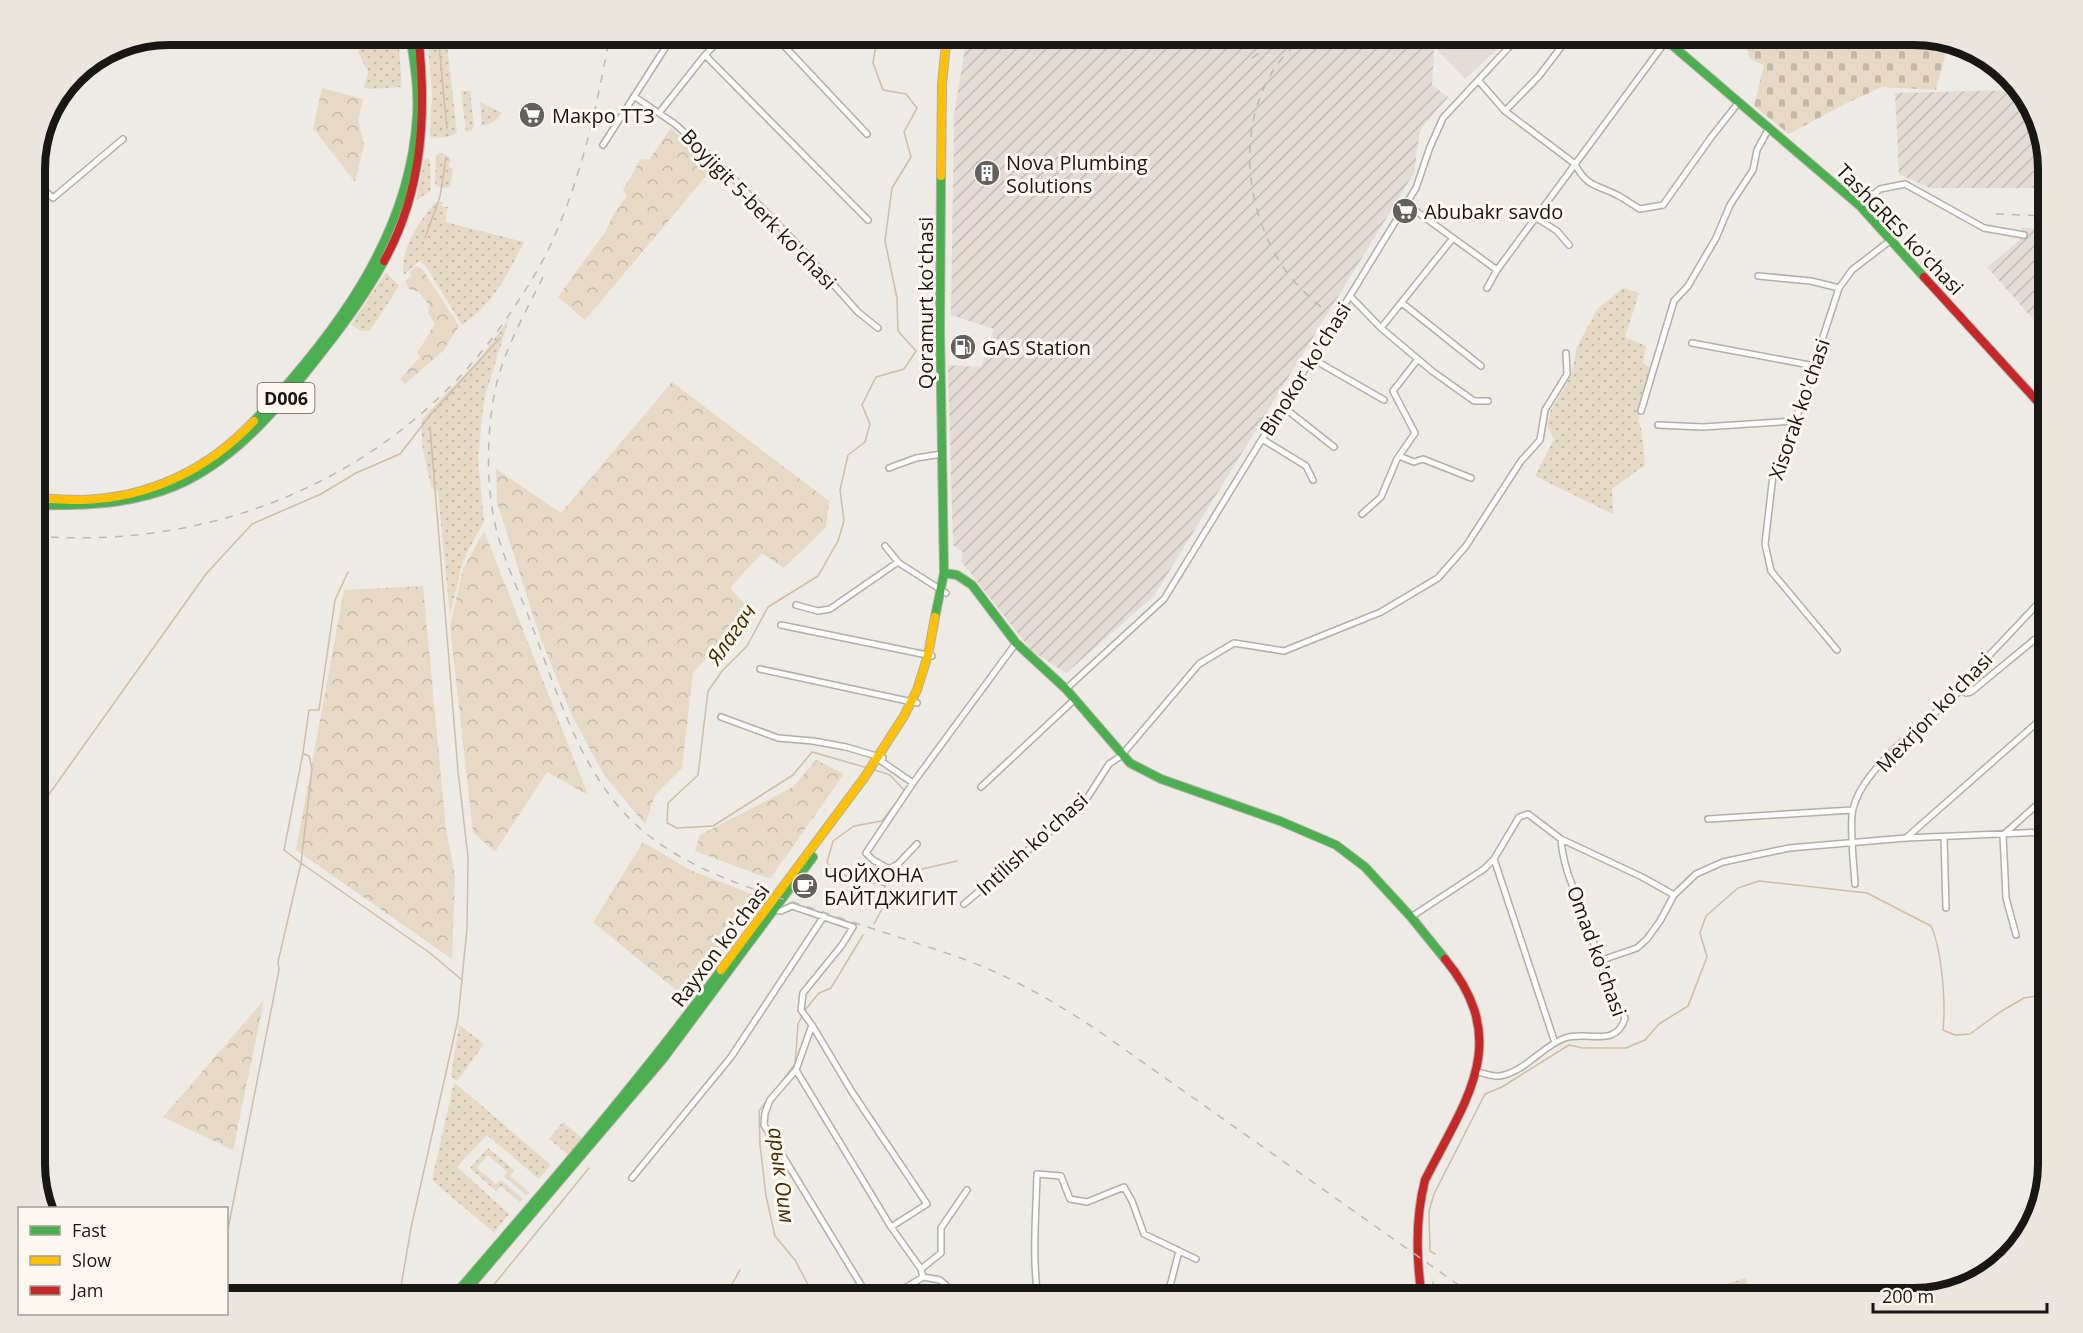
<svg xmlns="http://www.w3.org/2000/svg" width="2083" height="1333" font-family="'Open Sans',sans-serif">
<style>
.built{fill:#e4dcd2}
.industrial{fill:url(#industrial-furrows)}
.grass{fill:url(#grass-dots)}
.forest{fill:url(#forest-crowns)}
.cemetery{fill:url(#cemetery-stones)}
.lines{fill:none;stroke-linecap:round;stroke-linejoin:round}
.stream{stroke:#cdbea8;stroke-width:1.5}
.street-casing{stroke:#b2afab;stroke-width:8}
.fast-casing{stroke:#b2afab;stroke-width:10}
.slow-casing{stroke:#b2afab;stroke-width:10}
.jam-casing{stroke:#b2afab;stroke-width:10}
.street{stroke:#fcfcfb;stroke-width:5}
.fast{stroke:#4caf50;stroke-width:8}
.slow{stroke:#ffc107;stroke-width:8}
.jam{stroke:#c62828;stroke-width:8}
.rail{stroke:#b9b9b8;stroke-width:1.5;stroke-dasharray:8 8;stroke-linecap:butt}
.labels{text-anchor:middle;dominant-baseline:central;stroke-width:6;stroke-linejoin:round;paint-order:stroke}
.shield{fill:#fef8ef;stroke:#5e5a56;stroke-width:1.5}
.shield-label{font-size:18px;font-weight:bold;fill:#191714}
.poi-label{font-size:20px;fill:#191714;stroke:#fef8ef;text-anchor:start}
.street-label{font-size:20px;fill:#191714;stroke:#fef8ef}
.water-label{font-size:21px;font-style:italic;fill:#422c04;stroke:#fef8ef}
.rim{fill:none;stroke:#191714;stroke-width:8}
</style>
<defs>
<pattern id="industrial-furrows" width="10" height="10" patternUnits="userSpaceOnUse" patternTransform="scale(1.5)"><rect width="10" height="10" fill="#e4dcd2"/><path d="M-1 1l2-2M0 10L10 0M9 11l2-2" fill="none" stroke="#c3bcb3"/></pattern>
<pattern id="grass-dots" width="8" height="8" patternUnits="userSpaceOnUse" patternTransform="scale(1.5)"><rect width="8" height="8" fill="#e6dac7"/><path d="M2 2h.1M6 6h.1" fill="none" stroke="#c5baaa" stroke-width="1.8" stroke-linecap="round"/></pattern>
<pattern id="forest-crowns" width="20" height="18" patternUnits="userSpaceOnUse" patternTransform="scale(1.5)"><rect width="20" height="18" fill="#e6dac7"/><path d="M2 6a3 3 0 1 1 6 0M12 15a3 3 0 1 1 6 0" fill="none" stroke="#c5baaa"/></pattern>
<pattern id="cemetery-stones" width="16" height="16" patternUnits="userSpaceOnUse" patternTransform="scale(1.5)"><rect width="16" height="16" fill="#e6dac7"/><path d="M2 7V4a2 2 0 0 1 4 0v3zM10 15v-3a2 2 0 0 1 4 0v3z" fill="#c5baaa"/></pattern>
</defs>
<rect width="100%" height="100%" fill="#eeeae4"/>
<!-- built -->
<path class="built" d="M1438,35V34L1513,35L1465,79L1438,51Z
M35,185L44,195L46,200L44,209L35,219Z"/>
<!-- industrial -->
<path class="industrial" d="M967,35H1435L1432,85L1448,97L1420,130L1414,173L1154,596L1066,673L1032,651L961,561L963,552L953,545L948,365L981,367L994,329L951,315L954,116Z
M2019,90L2031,102L2048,169V188H1930L1899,174L1895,93Z
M2022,228H2048V336L1987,267L2020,240Z"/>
<!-- grass -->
<path class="grass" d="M364,35H398L402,87L369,89L364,87L368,72L358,52Z
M427,35H446L457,133L448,137L432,138L430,136L432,94Z
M461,91H470L474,126L472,130L466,132Z
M480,102L502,113L494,122L482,126Z
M442,153L449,157L452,162H450L449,167L453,168L450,187L445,188L437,187L435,184L436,155Z
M426,158L430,160L431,191L416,200L424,161Z
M436,202H443L441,206L448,207L445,222L524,242C509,273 492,305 462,325L426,266L419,261L404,275C399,250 420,220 436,202Z
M386,272L399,286L370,331H361L351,325Z
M1623,288L1639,293L1625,337L1646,346L1643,363L1651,368L1638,419L1642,432L1645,465L1612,489L1613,514L1535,476L1554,439L1547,425L1551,410L1571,376L1577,347L1597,309Z
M509,319L484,399L478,458L484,521L463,560L450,616L438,492L431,487L422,444V419L481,357Z
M459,1025L484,1044L457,1081L451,1076Z
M454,1082L551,1165L539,1179L487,1135L457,1167L509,1214L494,1233L432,1180Z
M563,1122L583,1139L569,1155L549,1139Z
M488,1148L514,1170L510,1176L529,1192L526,1195L504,1176L507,1172L488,1155L477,1168L496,1184L501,1180L523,1199L520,1202L501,1186L496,1191L470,1168Z
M1746,1278L1752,1298H1679Z"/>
<!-- forest -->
<path class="forest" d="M322,88L363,99L358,121L364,145L355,182L313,128Z
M671,128L713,168L585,320L558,297L606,231L613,215L627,196L623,190L641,159L649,160Z
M416,266L422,269L459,326L443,351L405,384L400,379L420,357L417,353L435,324L428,313L429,305L419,292L409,289L405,281L412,276L409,273Z
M672,382L829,501L826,527L784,568L762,553L730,588L745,604L730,632L693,673L682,768L655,795L645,824L604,775L572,716L539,634L497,502L496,469L561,513Z
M484,531L588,795L547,772L495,852L473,832L450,626L463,569Z
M423,586L446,829L455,877L452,959L296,850L344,590Z
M816,760L844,774L770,879L695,851L700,835L793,787Z
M643,842L690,870L760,897L681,994L593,922Z
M264,1000L233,1150L163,1117Z"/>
<!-- cemetery -->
<path class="cemetery" d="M1742,35H1914L1948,45L1936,90L1882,87L1847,103L1789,134L1754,106L1764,65L1750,59Z"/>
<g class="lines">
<!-- stream -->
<path class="stream" d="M438,34L447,129
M425,238L440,197L446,157
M348,572L335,600L319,710H309L303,753L284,850L301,863L430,953L462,980
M868,768L812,752L793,775L713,826L677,828L667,823L668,803L698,775L708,691L723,670L747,646L768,607L818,576L838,541L844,521L840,490L848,455L865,442L870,424L862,405L876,377L904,369L916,351L898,331L897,298L885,241L892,188L911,157L904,132L917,108L906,94L883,90L873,63L878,34
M872,769L890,775L905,791L882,821L854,826L833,841L827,862L832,872L885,886
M35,814L206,574L252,524L321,494L356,473L400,454L432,413L500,338
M874,924L882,909L885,886L896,875L957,861
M805,1010L819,993L831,988L863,935
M803,1014L798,1024L795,1064L759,1111L760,1145L766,1196L775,1236L795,1260L815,1298
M226,1239L279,970L278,962L301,863L312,769L309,756L304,754
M1435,1254L1430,1251L1429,1211L1434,1194L1485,1094L1502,1087L1569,1045L1583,1048H1626L1645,1040L1659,1024L1688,1006L1707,957L1700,933L1706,916L1738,888L1759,881L1867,893L1931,926C1942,950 1946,1004 1943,1030L1955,1035L1970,1034L2000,1012L2024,998L2048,994
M1433,1282L1435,1298
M399,1298L411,1228L458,1019L467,928L468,857L458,771L430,427
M483,1298L589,1168
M724,1298L740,1270"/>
<!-- street casing -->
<g class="street-casing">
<path id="street" d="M773,34L867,134
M705,55L868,220
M1478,80L1505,111L1575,164C1587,188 1599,185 1619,196C1626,200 1633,205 1640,209L1663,205L1712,136L1739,102
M635,97L675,124L720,165L799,246L858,312L878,328
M1505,111L1539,76L1571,34
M659,113L705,55L725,34
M603,145L674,34
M35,182L53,198L123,139
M1405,203L1497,270
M1860,206L1880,189L1905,184L1984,228L2024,235
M1535,217L1557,231L1569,245
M1758,276L1811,281L1839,288
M1487,288L1497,270L1666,41
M1350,296L1381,328L1432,371L1474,401H1488
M1402,303L1481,366
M1381,328L1453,238
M1692,343L1815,366
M1311,358L1384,400
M1282,406L1334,447
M1641,411L1674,301L1688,286L1716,238L1730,205L1753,170L1757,150L1769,128
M1658,425L1703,427L1795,421
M1262,439L1306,466L1313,480
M1399,456L1414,462L1423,459L1471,478
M889,468L916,458L942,454
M1362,514L1381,497L1397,459L1415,433L1393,391L1418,359
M885,546L899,563L946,593
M796,605L818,611L830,609L898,562
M781,625L932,656
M1837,650L1771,571L1765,544L1773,475L1787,447L1839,288L1852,270L1891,240
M760,669L917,703
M1066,689L1164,599L1416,188L1430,147L1443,118L1521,34
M1958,690L1966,693L1971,692L2040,635L2048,641
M721,717L778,738L813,741L846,747L883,758
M881,761L913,783
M981,787L1075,699
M1708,819L1852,810
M1944,837L1946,908
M1906,838L2048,713
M917,844L898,864L889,869L873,860L866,853L913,783L1016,643
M1494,859L1555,1043
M1855,884C1854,866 1849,825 1853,809C1862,769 1924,723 1955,696L1964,682L2048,593
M964,904L1084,803L1109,764L1121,756L1199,664L1234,643L1284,651L1381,612L1438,578L1466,546L1521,461L1540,440L1545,410L1567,374L1566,353
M772,910L781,911L792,906L853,927L842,945L803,993L801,1010L812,1025L852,1092L927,1204L891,1227
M1411,917L1484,869L1494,859L1519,817L1528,814L1561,839L1642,877L1674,895
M2016,935L2006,898L2003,835L2048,795
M1599,961L1637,948L1647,939L1660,921L1674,895L1696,874L1723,862L1789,848L1906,838L2048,832
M812,1025L796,1070L770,1100L765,1113L764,1125L869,1298
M796,1070L891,1227L921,1269L923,1277
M1477,1072C1484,1073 1493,1077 1500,1076C1525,1072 1542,1046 1565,1038C1587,1030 1616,1049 1625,1018C1608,988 1598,956 1587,923C1577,895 1563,870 1561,839
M632,1178L731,1057L824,916
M921,1269L941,1253V1228L967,1190
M889,1298L923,1277L940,1280L957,1295L974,1298
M1038,1298C1032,1258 1036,1215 1037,1174L1061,1176L1070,1199L1087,1202L1124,1187L1132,1201L1144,1234L1196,1259
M1167,1298L1179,1251"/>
</g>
<!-- fast casing -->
<g class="fast-casing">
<path id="fast" d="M1659,34L1860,206L1924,277
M254,421C334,336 410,237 417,116C419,89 414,61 410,34
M35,505C79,506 120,505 162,491C231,468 282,404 325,348C347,320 367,292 384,261
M944,573L957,575L972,585L1016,643L1066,689L1130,763L1161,779L1280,821L1336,845L1365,867L1411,917L1445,959
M935,617L944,573L940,331L941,176
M452,1298C544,1191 637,1084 721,970
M460,1298L663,1059L813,857"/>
</g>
<!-- slow casing -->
<g class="slow-casing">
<path id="slow" d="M941,176L942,84L947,34
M35,498C50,499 66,500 82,500C149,498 208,470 254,421
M721,970L864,778L904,716L917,690L928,655L935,617"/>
</g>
<!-- jam casing -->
<g class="jam-casing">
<path id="jam" d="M384,261C423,191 427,112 418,34
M1924,277L2048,413
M1422,1298C1416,1258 1415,1219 1425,1180C1466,1099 1513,1042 1445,959"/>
</g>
<!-- street -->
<use href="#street" class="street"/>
<!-- fast -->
<use href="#fast" class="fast"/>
<!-- slow -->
<use href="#slow" class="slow"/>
<!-- jam -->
<use href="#jam" class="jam"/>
<!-- rail -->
<path class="rail" d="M1306,34C1293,47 1278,60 1270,76C1236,135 1247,217 1286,271C1296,285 1308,296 1321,307
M1252,58L1286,34
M1996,214L2048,216
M543,277C527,309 508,343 498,378C486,423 485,487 497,532C504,559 516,585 526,610C551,674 571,747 614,801C662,862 739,885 811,908C860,925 909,940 958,957C1009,975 1055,1002 1100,1032L1477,1298
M35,536C221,551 400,473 507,318C523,294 539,270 551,244C582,176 597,107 610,34"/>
</g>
<!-- icons -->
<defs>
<g id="supermarket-disc" transform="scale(1.35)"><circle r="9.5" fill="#64615d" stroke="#fef8ef"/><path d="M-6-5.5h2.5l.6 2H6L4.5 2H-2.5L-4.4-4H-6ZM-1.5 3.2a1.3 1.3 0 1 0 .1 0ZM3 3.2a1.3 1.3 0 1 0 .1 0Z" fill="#fff"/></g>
<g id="building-disc" transform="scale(1.35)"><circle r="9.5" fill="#64615d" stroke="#fef8ef"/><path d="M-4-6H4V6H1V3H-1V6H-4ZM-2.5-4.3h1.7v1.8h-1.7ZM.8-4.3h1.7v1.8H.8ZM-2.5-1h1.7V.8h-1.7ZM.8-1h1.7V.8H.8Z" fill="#fff"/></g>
<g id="fuel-disc" transform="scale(1.35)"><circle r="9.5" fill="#64615d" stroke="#fef8ef"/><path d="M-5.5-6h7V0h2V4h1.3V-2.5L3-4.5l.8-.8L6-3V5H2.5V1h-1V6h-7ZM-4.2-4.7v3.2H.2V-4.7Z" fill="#fff"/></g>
<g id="cafe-disc" transform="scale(1.35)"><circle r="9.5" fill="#64615d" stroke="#fef8ef"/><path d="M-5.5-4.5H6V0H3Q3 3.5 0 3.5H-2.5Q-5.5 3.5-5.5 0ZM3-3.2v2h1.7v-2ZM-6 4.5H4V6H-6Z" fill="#fff"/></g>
</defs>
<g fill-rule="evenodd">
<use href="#supermarket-disc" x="532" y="115"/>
<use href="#building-disc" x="987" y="173"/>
<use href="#supermarket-disc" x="1405" y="211"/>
<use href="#fuel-disc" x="963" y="347"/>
<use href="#cafe-disc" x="805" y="886"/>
</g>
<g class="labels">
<!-- shield labels -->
<rect class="shield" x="257.5" y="383" width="57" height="30" rx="4.5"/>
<g class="shield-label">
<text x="286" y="398">D006</text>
</g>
<!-- poi labels -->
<g class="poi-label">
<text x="552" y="115">Макро ТТЗ</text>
<text x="1006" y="162">Nova Plumbing<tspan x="1006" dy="23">Solutions</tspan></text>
<text x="1424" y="211">Abubakr savdo</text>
<text x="982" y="347">GAS Station</text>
<text x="824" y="874">ЧОЙХОНА<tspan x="824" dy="23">БАЙТДЖИГИТ</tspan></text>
</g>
<!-- street labels -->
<g class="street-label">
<text transform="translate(759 209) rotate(46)">Boyjigit 5-berk ko'chasi</text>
<text transform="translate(1900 229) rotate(46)">TashGRES ko'chasi</text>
<text transform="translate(925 303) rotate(-90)">Qoramurt koʻchasi</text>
<text transform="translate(1305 369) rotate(-58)">Binokor ko'chasi</text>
<text transform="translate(1799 409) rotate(-71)">Xisorak ko'chasi</text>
<text transform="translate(1934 712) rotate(-46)">Mexrjon ko'chasi</text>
<text transform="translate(1032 844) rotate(-42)">Intilish ko'chasi</text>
<text transform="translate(720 945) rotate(-53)">Rayxon ko'chasi</text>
<text transform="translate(1597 951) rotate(70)">Omad ko'chasi</text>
</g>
<!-- water labels -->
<g class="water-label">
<text transform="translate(731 634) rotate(-55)">Ялагач</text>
<text transform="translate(782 1175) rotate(83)">арык Оим</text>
</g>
</g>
<!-- crop -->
<path d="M0 0H2083V1333H0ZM169 45H1914A124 124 0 0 1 2038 169V1164A124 124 0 0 1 1914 1288H169A124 124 0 0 1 45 1164V169A124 124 0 0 1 169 45Z" fill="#ece6dd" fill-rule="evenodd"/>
<path class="rim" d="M169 45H1914A124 124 0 0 1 2038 169V1164A124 124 0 0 1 1914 1288H169A124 124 0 0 1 45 1164V169A124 124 0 0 1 169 45Z"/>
<!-- legend -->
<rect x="18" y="1207" width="210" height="108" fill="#fef8ef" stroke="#a29e97" stroke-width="1.5"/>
<rect x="30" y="1226" width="30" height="9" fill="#4caf50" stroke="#a29e97" stroke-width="1.5"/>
<text x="72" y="1237" font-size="18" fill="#191714">Fast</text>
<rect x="30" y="1256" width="30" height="9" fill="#ffc107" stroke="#a29e97" stroke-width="1.5"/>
<text x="72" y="1267" font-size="18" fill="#191714">Slow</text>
<rect x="30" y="1286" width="30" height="9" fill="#c62828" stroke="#a29e97" stroke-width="1.5"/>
<text x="72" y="1297" font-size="18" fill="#191714">Jam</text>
<!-- scale -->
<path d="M1873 1303v9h174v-9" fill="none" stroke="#191714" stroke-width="3"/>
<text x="1882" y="1303" font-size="18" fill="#191714" stroke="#fef8ef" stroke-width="4.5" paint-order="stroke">200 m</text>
</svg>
